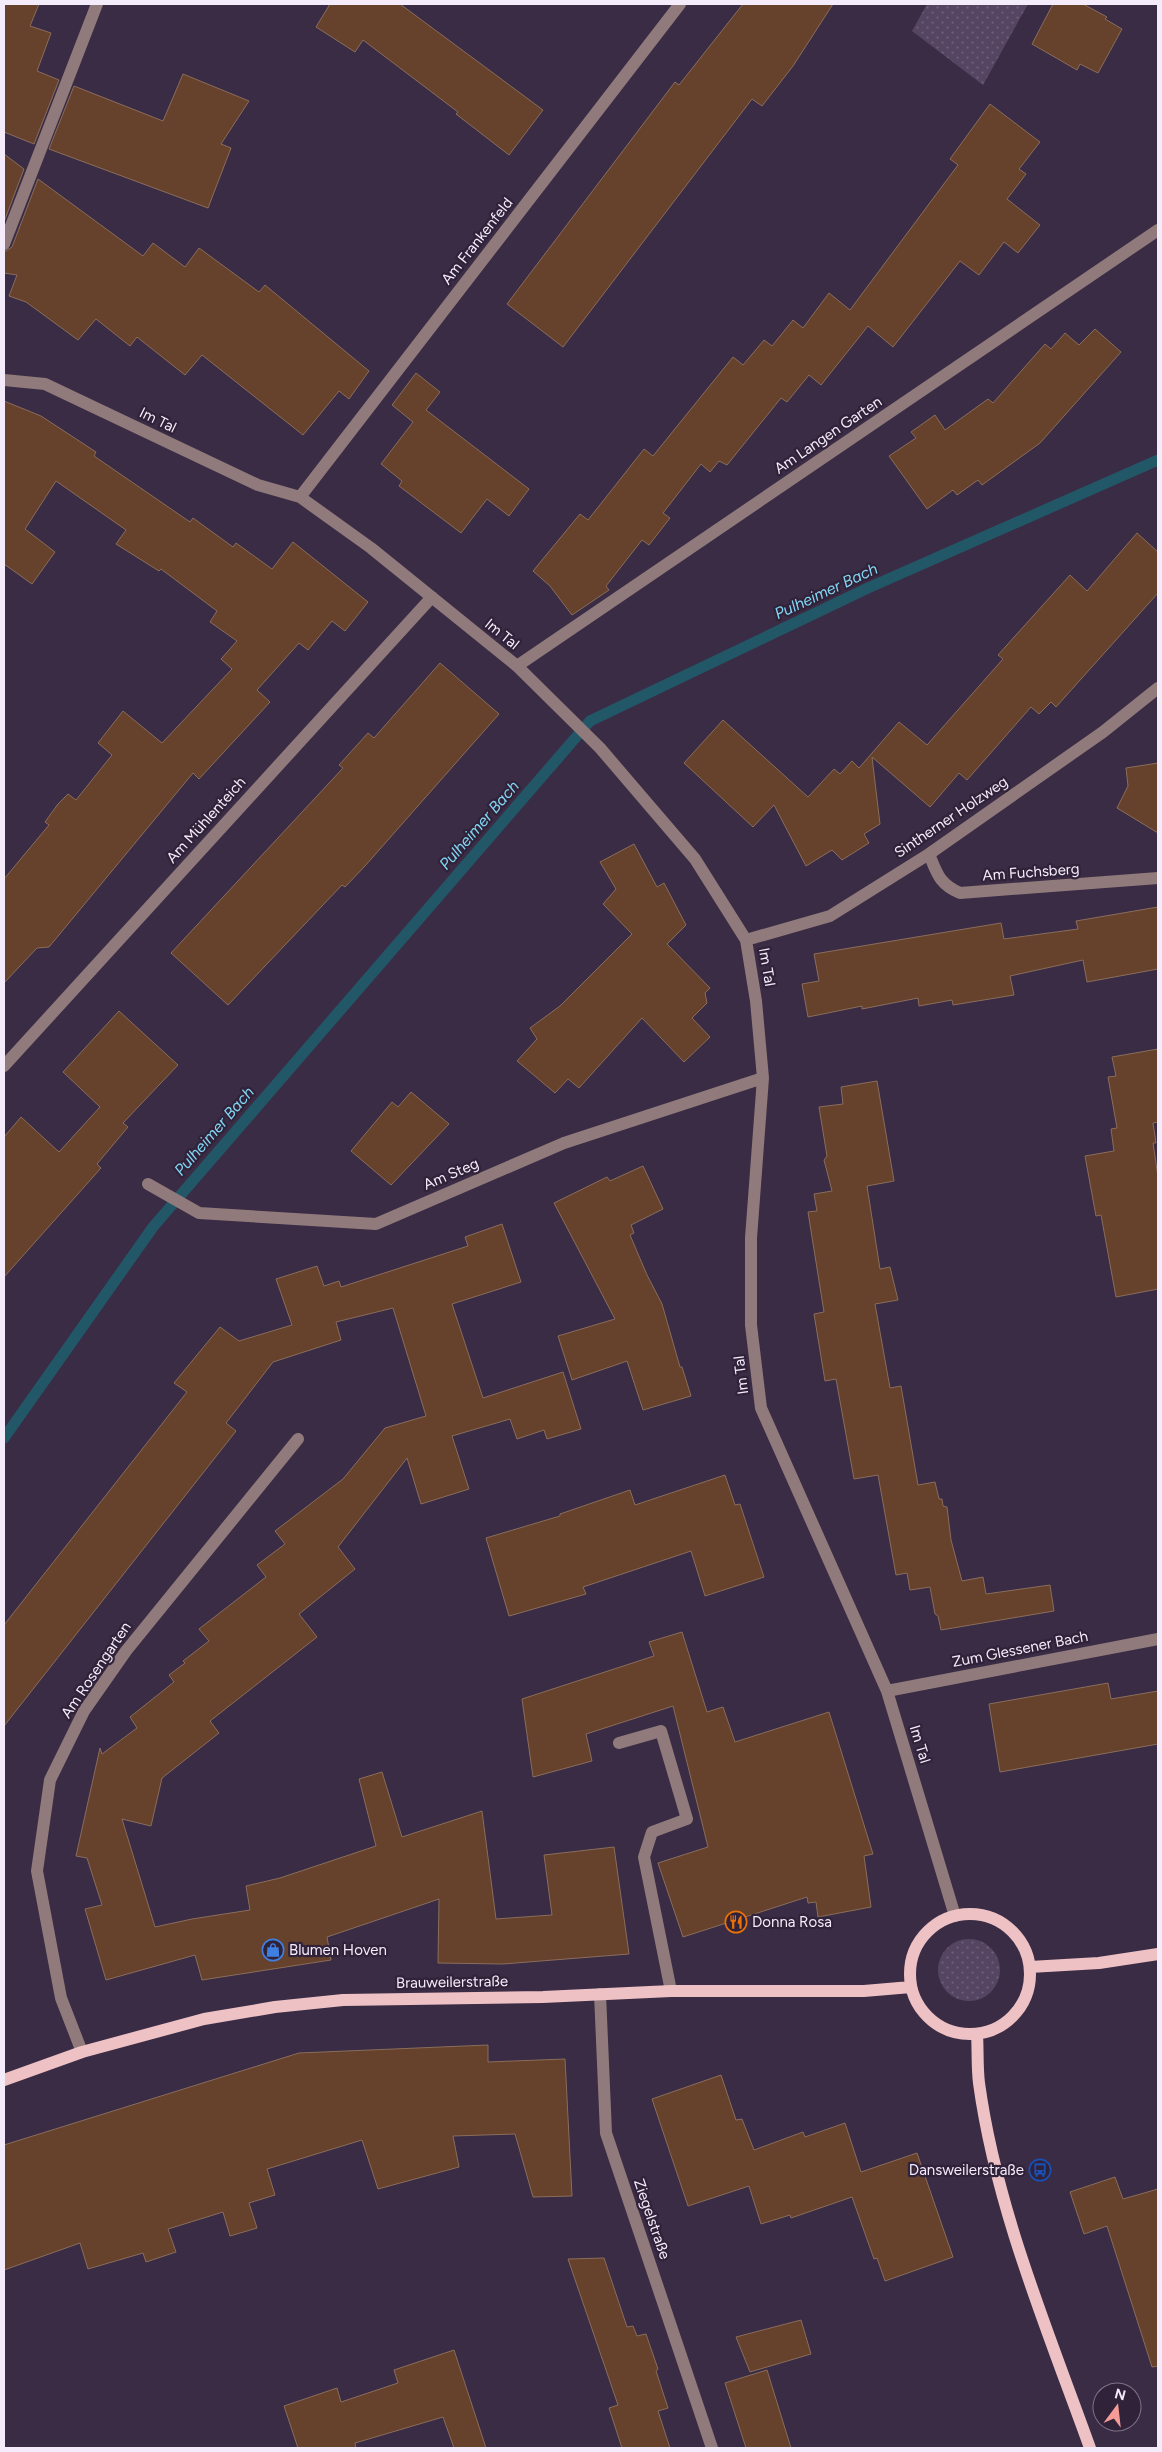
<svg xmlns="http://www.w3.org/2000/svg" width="1162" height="2452" font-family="Figtree,sans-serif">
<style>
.grass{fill:url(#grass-dots)}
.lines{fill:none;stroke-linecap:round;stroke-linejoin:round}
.stream{stroke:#225768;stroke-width:11}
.building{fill:#66412c;stroke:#8a6d5c}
.minor{stroke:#907a7c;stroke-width:12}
.major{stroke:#eec1c5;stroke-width:12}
.labels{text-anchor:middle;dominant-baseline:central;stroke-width:4.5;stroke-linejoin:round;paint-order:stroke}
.street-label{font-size:15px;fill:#f4ebfb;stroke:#302239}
.poi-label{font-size:15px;fill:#f4ebfb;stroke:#302239;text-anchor:start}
.water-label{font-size:16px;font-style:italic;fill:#82d7f4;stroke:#302239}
</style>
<defs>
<pattern id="grass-dots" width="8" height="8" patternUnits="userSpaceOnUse" patternTransform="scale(1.25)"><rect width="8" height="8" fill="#564562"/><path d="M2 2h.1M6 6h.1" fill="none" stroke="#6f6079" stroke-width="1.8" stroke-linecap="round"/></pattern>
</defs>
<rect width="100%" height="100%" fill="#3a2c44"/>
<!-- grass -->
<path class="grass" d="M927,4H1028L983,85L912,31Z
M938 1970a31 31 0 1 1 62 0a31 31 0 1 1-62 0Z"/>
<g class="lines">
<!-- stream -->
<path class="stream" d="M4,1438L153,1227L590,721L868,588L1158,460"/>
</g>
<!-- building -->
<path class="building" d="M4,4H39L30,26L51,33L37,71L59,80L34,144L4,132Z
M330,4H400L543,110L509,155L456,114L458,112L363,40L355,52L316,27Z
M743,4H833L793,66L762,106L752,99L563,347L507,304L675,82L679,85Z
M1053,4H1083L1107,17L1105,19L1122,29L1098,73L1080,64L1077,70L1032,44Z
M183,74L249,101L221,144L231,148L208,208L49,149L74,86L163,121Z
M990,104L1040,142L1019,169L1026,174L1007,199L1040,225L1018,253L1004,242L979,275L960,261L893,347L868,326L821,385L809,375L787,402L781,398L727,465L719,461L710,472L701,464L663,513L670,518L649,545L642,540L606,586L609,590L572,615L550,586L533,571L580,514L588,520L644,449L653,456L733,357L743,365L764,340L772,346L793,320L803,328L829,293L850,310L958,165L950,159Z
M4,154L24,169L4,222Z
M38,179L143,256L153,243L185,267L199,248L259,292L265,285L369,371L349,399L339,391L303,435L202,355L185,375L137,337L130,346L96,319L78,340L26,302L9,296L17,275L4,273V252L12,247Z
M1095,329L1121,352L1040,443L982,485L978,480L957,495L953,490L927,509L889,456L916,438L911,432L935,415L945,430L988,399L993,403L1045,344L1051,349L1065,333L1079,345Z
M416,373L440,392L426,410L529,489L509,516L487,499L461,533L399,486L402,481L381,464L413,422L392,405Z
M4,401L41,416L96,452L94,456L190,522L193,518L233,547L236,543L272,569L293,542L368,602L345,631L332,621L308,650L299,643L257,690L270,702L199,779L193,773L49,947L37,948L4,983V879L49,825L45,822L58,804L68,794L76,800L112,755L98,743L123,711L162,743L232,669L221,659L237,641L210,622L217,611L161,569L159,571L116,544L126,530L56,481L25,529L55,552L32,584L4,564Z
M1137,533L1158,552V593L1056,707L1051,702L1039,714L1031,707L967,780L959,773L930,807L872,757L880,824L864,834L869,843L842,860L832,850L806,866L774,805L753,827L684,763L723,720L808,797L834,769L840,774L852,761L859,768L899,722L927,745L1003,659L998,655L1070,575L1087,591Z
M440,663L499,714L365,866L345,887L342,885L228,1005L171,953L343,768L339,765L368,733L374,738Z
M1158,763V833L1117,808L1128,786L1126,768Z
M634,844L657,887L664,883L686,925L667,944L710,988L705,993L707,1003L692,1018L710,1037L684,1062L642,1018L579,1088L568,1079L555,1093L517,1061L537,1039L530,1028L560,1006L632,934L603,904L616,889L600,862Z
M1158,907V969L1087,982L1083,960L1010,976L1014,995L953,1005L952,1000L919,1006L918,998L862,1009V1006L808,1017L802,984L819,981L814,954L1001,923L1004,939L1078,929L1076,921Z
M119,1011L178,1065L123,1123L128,1127L97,1164L101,1168L4,1277V1137L21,1117L59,1152L100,1107L63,1072Z
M1158,1049V1122L1153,1123L1156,1143H1153L1158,1177V1289L1116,1297L1101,1215L1096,1216L1085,1156L1114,1151L1111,1129L1117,1128L1108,1077L1116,1076L1112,1057Z
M877,1081L894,1181L867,1186L880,1269L890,1267L898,1300L875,1304L890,1388L901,1386L918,1485L935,1482L939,1499H942L943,1506L947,1507L951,1540L962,1581L983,1577L986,1594L1050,1585L1054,1611L941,1630L938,1616L935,1614L930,1587L910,1590L907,1573L896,1575L878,1475L854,1479L836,1379L825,1381L814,1314L824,1312L808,1212L817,1211L814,1194L832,1191L824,1160L827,1156L819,1107L843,1104L841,1087Z
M411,1092L449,1124L391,1185L351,1151L392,1102L398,1107Z
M643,1166L663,1209L631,1225L634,1233L630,1235L647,1275L662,1304L680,1367H682L691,1396L643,1410L627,1361L572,1380L558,1336L615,1319L554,1203L607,1177L610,1181Z
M502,1224L521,1282L452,1304L483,1398L563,1372L581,1429L547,1439L544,1430L517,1439L510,1419L452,1436L469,1489L421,1504L407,1458L338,1547L355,1569L299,1614L317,1637L210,1721L219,1733L162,1778L151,1826L122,1819L155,1927L192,1919L250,1910L246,1886L280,1878L376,1846L359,1779L382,1772L402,1837L482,1811L496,1919L552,1915L544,1855L614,1847L629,1954L503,1964L438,1963L439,1899L327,1937L331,1960L202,1980L195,1955L106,1980L85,1909L102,1905L87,1858L76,1856L100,1748L102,1754L137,1728L130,1717L174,1682L169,1675L185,1663L183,1661L209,1641L199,1629L266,1577L257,1565L285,1544L275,1531L343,1479L385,1428L426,1416L393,1308L336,1322L341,1340L273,1362L226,1423L236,1431L4,1726V1625L187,1392L174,1383L220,1327L239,1341L292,1325L276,1279L317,1266L324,1286L339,1281L341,1287L468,1246L465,1237Z
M725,1475L735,1505L740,1504L764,1577L705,1596L691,1551L583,1587L586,1594L509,1616L486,1538L560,1516V1514L630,1490L635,1505Z
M682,1632L707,1712L723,1707L735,1742L829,1712L873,1854L864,1856L871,1907L818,1917L816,1902L808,1903L807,1897L683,1937L658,1863L708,1847L673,1706L586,1734L592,1761L533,1777L522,1699L654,1656L649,1642Z
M1108,1683L1111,1699L1158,1691V1744L1000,1772L989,1704Z
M488,2045V2062L565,2059L572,2196L533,2197L515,2134L453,2136L459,2167L378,2189L362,2140L267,2169L275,2195L249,2203L257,2228L230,2236L223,2212L168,2229L176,2252L146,2262L143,2253L88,2269L80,2243L4,2270V2145L299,2053Z
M721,2075L736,2120L742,2119L754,2150L803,2132L805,2137L845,2123L861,2172L917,2153L953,2257L885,2281L877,2258L874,2259L852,2197L791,2218L790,2215L761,2224L749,2186L688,2206L652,2099Z
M1115,2177L1123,2199L1158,2189V2366L1152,2367L1107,2226L1084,2234L1070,2192Z
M604,2258L627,2327L633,2326L637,2336L646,2334L658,2369L656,2371L668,2408L658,2411L670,2448H622L609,2408L618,2405L568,2259Z
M801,2320L811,2354L750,2372L736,2337Z
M454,2350L486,2448H454L443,2417L355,2443L356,2448H298L284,2406L337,2388L341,2402L398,2383L394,2370Z
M767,2370L791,2448H746L725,2383Z"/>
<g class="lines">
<!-- minor -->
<path class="minor" d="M4,244L97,4
M4,380L45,384L258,485L300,497L371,548L517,666L600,748L695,859L746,940L756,1001L763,1078L751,1238V1325L761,1408L887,1691L955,1916
M300,497L680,4
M517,666L1158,230
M929,854C937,873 939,884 960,893L1158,878
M746,940L830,916L929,854L1103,732L1158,688
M4,1066L432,597
M148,1184L199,1213L376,1224L564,1143L763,1078
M887,1691L1158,1639
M619,1743L661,1731L687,1819L652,1832L644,1857L671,1991
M600,1994L606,2133L712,2448
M82,2052L61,1998L37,1871L50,1780L84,1711L126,1651L298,1439"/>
<!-- major -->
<path class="major" d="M910 1974a60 60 0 1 1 120 0a60 60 0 1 1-120 0Z
M1030,1967L1099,1963L1158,1954
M977,2034C978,2050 977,2067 979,2083C996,2208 1048,2331 1090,2448
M4,2080L82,2052L204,2019L275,2007L343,2000L543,1997L671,1991H864L911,1987"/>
</g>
<!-- icons -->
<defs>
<g id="restaurant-ring" transform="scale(1.125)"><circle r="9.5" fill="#302239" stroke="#e8710a" stroke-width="1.5"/><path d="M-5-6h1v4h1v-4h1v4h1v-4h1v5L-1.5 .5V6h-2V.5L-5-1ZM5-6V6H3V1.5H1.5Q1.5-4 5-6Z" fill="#e8710a"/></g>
<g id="shop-ring" transform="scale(1.125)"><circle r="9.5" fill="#302239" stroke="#3f7fe0" stroke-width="1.5"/><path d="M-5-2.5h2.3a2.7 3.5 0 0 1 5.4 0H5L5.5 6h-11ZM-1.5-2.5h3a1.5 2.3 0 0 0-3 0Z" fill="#3f7fe0"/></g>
<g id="bus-ring" transform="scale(1.125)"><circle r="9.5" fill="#302239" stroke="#1a4fb4" stroke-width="1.5"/><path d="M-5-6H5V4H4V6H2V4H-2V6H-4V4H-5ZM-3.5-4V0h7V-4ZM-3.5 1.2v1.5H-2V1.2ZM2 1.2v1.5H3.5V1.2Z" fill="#1a4fb4"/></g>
</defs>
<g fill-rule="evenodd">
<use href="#restaurant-ring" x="736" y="1922"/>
<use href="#shop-ring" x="273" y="1950"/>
<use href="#bus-ring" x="1040" y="2170"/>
</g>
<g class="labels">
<!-- street labels -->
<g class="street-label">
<text transform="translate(477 241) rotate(-52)">Am Frankenfeld</text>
<text transform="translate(158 420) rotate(26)">Im Tal</text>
<text transform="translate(828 435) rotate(-34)">Am Langen Garten</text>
<text transform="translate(502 634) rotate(39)">Im Tal</text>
<text transform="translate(951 817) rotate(-34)">Sintherner Holzweg</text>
<text transform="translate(206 820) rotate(-48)">Am Mühlenteich</text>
<text transform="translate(1031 872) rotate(-4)">Am Fuchsberg</text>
<text transform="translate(767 967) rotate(80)">Im Tal</text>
<text transform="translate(451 1174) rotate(-23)">Am Steg</text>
<text transform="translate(741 1375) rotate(-97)">Im Tal</text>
<text transform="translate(1020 1649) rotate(-11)">Zum Glessener Bach</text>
<text transform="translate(96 1670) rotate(-56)">Am Rosengarten</text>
<text transform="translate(920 1744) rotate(73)">Im Tal</text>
<text transform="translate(452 1982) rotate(-1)">Brauweilerstraße</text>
<text transform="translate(652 2219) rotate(71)">Ziegelstraße</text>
</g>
<!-- poi labels -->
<g class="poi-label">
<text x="752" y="1922">Donna Rosa</text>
<text x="289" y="1950">Blumen Hoven</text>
<text x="1024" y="2170" text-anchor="end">Dansweilerstraße</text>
</g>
<!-- water labels -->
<g class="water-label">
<text transform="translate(826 591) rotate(-25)">Pulheimer Bach</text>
<text transform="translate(479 825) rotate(-49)">Pulheimer Bach</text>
<text transform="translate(214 1131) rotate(-49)">Pulheimer Bach</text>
</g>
</g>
<!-- border -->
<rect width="1162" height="2452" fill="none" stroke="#f4ebfb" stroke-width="10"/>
<!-- north arrow -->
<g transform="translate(1117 2407) rotate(15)"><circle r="24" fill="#302239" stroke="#7e7287"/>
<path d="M0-4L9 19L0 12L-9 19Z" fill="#f59b98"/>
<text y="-8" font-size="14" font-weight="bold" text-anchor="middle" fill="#f4ebfb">N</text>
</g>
</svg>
